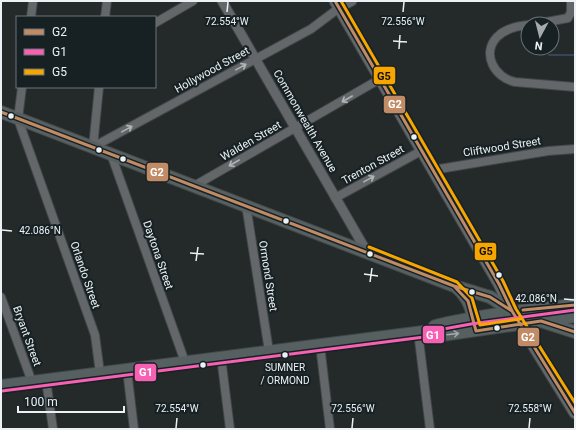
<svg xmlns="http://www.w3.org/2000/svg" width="576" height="430" font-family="Roboto,sans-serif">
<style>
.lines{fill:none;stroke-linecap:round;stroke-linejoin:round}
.stream{stroke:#384458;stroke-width:2}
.minor-casing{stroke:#414748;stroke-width:10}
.tertiary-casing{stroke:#414748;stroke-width:11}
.secondary-casing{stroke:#414748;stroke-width:13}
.primary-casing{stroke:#414748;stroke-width:14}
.minor{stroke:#636769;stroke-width:8}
.tertiary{stroke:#636769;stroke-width:9}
.secondary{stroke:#636769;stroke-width:11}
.primary{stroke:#576061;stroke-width:12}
.bus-1-casing{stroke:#172124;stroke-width:6}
.bus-2-casing{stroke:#172124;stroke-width:6}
.bus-3-casing{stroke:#172124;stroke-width:6}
.bus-1{stroke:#c18c65;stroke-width:3}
.bus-2{stroke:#f860b3;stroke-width:3}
.bus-3{stroke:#f7a600;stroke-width:3}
.oneway{stroke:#aeb3b5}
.oneway2{stroke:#a1a8aa}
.ticks{fill:none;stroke:#ebf1f4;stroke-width:1.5}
.bus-dot{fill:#ebf1f4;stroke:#172124;stroke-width:1.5}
.labels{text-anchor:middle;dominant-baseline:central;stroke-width:4;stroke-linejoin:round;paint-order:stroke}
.bus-label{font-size:10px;fill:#ebf1f4;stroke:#172124}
.street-label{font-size:11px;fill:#ebf1f4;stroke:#172124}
.ticks-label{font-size:10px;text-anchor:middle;fill:#ebf1f4;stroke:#172124;stroke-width:4;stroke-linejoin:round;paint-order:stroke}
.line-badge{stroke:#172124;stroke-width:1.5}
.badge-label{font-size:11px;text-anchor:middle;font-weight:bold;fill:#fff}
.pale-badge-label{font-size:11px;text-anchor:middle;font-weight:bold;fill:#111}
</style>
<rect width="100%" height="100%" fill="#24292a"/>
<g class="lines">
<!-- stream -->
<path class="stream" d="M549,55H575"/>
<!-- minor casing -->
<g class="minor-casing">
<path id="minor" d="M31,17L33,1
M105,17L107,1
M155,23L193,1
M536,24L568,18L571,12V1
M528,25C517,26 505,29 497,37C481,54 495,78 515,82L575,87
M22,87L18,119L95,335L100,373
M93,147L311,29L339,8
M93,147L99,87
M111,154L185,362
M433,170L548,151L575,149
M194,186L380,79
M335,198L421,151
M246,205L269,351
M1,297L32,382
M418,332L430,429
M320,345L330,429
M221,357L230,429
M127,370L134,429
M46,380L53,429"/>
</g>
<!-- tertiary casing -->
<g class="tertiary-casing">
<path id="tertiary" d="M222,1L367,252
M339,8L352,1"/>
</g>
<!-- secondary casing -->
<g class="secondary-casing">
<path id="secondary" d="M335,1L499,284L512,311L575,413"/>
</g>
<!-- primary casing -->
<g class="primary-casing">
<path id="primary" d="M1,112L454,286L490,297L512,311
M456,287C469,298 472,309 475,326
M544,322L575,332
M431,331L436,335H442L575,316
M1,386L431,331L435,326C481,315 528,310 575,305"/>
</g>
<!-- minor -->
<use href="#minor" class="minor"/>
<!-- tertiary -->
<use href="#tertiary" class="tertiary"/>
<!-- secondary -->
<use href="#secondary" class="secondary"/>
<!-- primary -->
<use href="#primary" class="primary"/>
<!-- bus-1 casing -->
<g class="bus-1-casing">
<path id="bus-1" d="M335,1L499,284L512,311L575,413
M1,112L454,286L490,297L512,311
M454,286L468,301L476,331L541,321L575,332
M523,310L575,305"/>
</g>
<!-- bus-2 casing -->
<g class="bus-2-casing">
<path id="bus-2" d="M2,391L432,336L438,330L471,324L575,310"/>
</g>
<!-- bus-3 casing -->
<g class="bus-3-casing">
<path id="bus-3" d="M341,1L503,281L516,309L575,403
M369,247L457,282L472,298L480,325L520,319"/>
</g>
<!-- bus-1 -->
<use href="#bus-1" class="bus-1"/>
<!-- bus-2 -->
<use href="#bus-2" class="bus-2"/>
<!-- bus-3 -->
<use href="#bus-3" class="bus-3"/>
</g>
<!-- one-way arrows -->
<defs><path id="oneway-shaft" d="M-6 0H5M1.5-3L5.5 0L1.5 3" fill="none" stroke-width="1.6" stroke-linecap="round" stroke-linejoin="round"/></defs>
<g class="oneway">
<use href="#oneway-shaft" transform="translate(241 67) rotate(-29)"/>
<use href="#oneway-shaft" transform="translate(347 99) rotate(150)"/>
<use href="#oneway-shaft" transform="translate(127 129) rotate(-29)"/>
<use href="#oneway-shaft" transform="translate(234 163) rotate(150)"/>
<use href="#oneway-shaft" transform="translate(369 179) rotate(-29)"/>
</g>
<use class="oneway2" href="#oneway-shaft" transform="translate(453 334) rotate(-7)"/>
<!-- ticks -->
<path class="ticks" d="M227,12L228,2M403,12L404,2M393,41L407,42M399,49L400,35M2,230L12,231M190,253L204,254M196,261L198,247M364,274L378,276M370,282L372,268M564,299L574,300M176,428L177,418M352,428L353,418M529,428L530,418"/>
<!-- markers -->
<g class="bus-dot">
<circle cx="11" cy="116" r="3.5"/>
<circle cx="414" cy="137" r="3.5"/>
<circle cx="99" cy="150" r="3.5"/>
<circle cx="123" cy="159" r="3.5"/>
<circle cx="286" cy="221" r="3.5"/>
<circle cx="370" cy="254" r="3.5"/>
<circle cx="499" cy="275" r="3.5"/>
<circle cx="472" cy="292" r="3.5"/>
<circle cx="497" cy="328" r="3.5"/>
<circle cx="285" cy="355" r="3.5"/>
<circle cx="203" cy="365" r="3.5"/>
</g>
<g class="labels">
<!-- bus labels -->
<g class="bus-label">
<text x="285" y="367">SUMNER<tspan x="285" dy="13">/ ORMOND</tspan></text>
</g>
<!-- street labels -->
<g class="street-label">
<text transform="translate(212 70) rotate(-29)">Hollywood Street</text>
<text transform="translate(305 121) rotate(60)">Commonwealth Avenue</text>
<text transform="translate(251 141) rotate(-30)">Walden Street</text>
<text transform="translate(502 147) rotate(-9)">Cliftwood Street</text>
<text transform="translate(373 165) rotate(-29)">Trenton Street</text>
<text transform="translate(158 255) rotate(71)">Daytona Street</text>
<text transform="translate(85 275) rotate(71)">Orlando Street</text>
<text transform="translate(268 276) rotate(81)">Ormond Street</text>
<text transform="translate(27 336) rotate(70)">Bryant Street</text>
</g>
</g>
<g class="ticks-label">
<text x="227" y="25">72.554°W</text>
<text x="403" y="25">72.556°W</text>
<text x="40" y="234">42.086°N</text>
<text x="536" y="302">42.086°N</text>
<text x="177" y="412">72.554°W</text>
<text x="353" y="412">72.556°W</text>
<text x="530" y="412">72.558°W</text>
</g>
<g class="line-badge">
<rect x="373" y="66" width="23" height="19" rx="4" fill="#f7a600"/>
<rect x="383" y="95" width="23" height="19" rx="4" fill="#c18c65"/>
<rect x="146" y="162" width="23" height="20" rx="4" fill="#c18c65"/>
<rect x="474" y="242" width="23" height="19" rx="4" fill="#f7a600"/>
<rect x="422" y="325" width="23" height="19" rx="4" fill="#f860b3"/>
<rect x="517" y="327" width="23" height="20" rx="4" fill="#c18c65"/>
<rect x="134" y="363" width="23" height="19" rx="4" fill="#f860b3"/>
</g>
<g class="badge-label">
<text x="395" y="108">G2</text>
<text x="157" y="176">G2</text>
<text x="433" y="339">G1</text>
<text x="528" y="341">G2</text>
<text x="146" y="376">G1</text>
</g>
<g class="pale-badge-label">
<text x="384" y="80">G5</text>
<text x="486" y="255">G5</text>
</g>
<!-- border -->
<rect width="576" height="430" fill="none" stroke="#ebf1f4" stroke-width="4"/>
<!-- legend -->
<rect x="16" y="16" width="140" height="72" fill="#172124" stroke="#6c7477"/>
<rect x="24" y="29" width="20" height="6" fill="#c18c65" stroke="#6c7477"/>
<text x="52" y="36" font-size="12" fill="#ebf1f4">G2</text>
<rect x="24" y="49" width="20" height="6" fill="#f860b3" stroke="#6c7477"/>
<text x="52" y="56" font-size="12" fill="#ebf1f4">G1</text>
<rect x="24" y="69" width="20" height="6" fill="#f7a600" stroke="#6c7477"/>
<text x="52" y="76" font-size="12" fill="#ebf1f4">G5</text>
<!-- north arrow -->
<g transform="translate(540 36) rotate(187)"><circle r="19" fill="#172124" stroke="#6c7477"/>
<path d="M0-3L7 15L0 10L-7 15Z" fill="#a5abad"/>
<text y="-6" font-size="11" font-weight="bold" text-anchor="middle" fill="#ebf1f4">N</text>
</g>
<!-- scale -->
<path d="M18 406v6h106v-6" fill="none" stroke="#ebf1f4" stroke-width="2"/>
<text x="24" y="406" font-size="12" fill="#ebf1f4" stroke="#172124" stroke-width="3" paint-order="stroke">100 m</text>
</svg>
